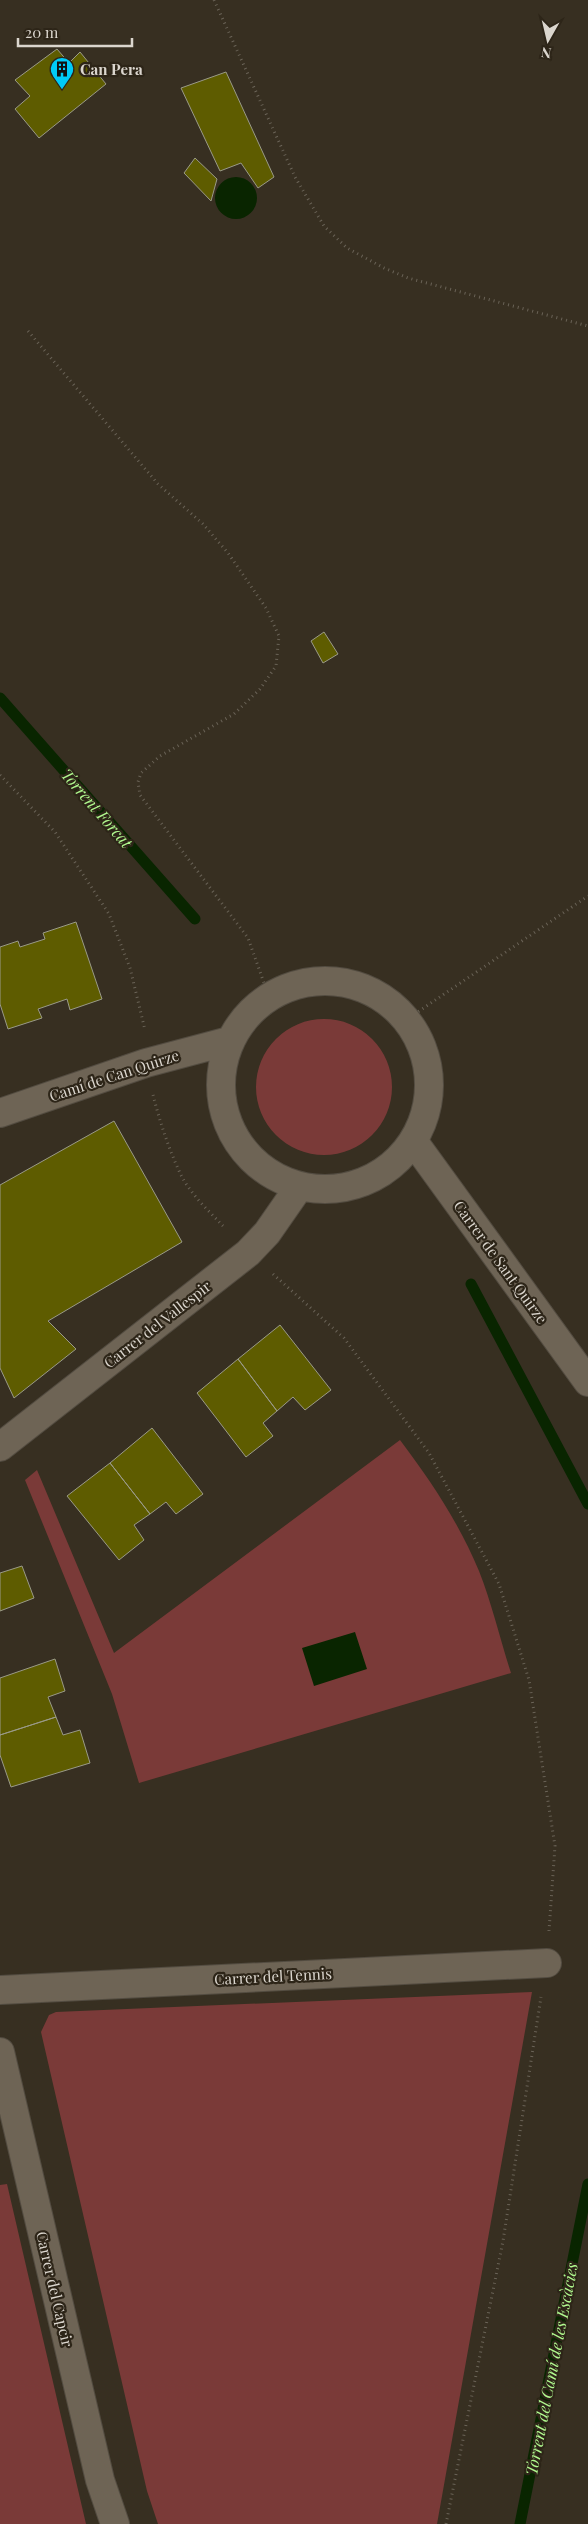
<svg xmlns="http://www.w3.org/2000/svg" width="588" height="2524" font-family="'Playfair Display',serif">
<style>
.green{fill:#7a3a38}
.water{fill:#092500}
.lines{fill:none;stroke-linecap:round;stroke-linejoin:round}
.stream{stroke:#092500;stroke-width:11}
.building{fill:#5e5c00;stroke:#9a9a88}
.street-casing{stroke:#534c41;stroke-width:30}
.path{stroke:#6a6357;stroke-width:3;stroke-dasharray:1 4;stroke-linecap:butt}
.street{stroke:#6e6455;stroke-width:28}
.labels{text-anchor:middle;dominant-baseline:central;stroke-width:4.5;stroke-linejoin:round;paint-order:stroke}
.poi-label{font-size:15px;font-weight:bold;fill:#dbd6ce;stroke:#2d2518;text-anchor:start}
.street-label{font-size:15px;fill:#dbd6ce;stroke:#2d2518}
.water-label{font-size:16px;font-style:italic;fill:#b1fa8f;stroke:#2d2518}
</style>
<rect width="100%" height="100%" fill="#372f21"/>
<!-- green -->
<path class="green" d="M256 1087a68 68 0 1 1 136 0a68 68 0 1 1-136 0Z
M400,1440C431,1481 459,1523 479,1571C492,1604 500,1639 511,1673L139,1783L112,1694L25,1480L37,1470L114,1653Z
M532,1992L437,2524H158L147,2491L41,2032L49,2015L56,2012Z
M7,2184L86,2524H0V2185Z"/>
<!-- water -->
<path class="water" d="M215 198a21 21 0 1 1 42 0a21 21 0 1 1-42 0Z
M355,1632L367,1669L314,1686L302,1648Z"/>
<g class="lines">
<!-- stream -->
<path class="stream" d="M0,698L195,919
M471,1284L588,1504
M520,2524L588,2184"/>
</g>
<!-- building -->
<path class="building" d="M57,49L69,63L80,52L106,84L39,138L15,109L30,96L15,80Z
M226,72L274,177L258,188L241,163L220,171L181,88Z
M195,158L217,179L211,201L184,173Z
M324,632L338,654L323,663L311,641Z
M76,922L102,999L70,1010L67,999L38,1009L42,1018L8,1029L0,1004V947L18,941L20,947L45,939L43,933Z
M114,1121L182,1242L48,1321L76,1349L14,1398L0,1368V1185Z
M280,1325L331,1390L305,1410L293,1397L277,1411L238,1359Z
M238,1359L277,1411L263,1423L273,1436L246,1457L197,1393Z
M152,1428L203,1494L176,1514L166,1502L150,1514L110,1463Z
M110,1463L150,1514L134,1525L144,1540L119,1560L67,1496Z
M22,1566L34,1598L0,1611V1573Z
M55,1659L65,1691L48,1697L56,1717L0,1735V1678Z
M56,1717L63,1735L80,1730L90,1763L11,1787L0,1755V1735Z"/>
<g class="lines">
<!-- street casing -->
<g class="street-casing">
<path id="street" d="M221 1085a104 104 0 1 1 208 0a104 104 0 1 1-208 0Z
M0,1113L146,1063L229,1041
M414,1142L588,1382
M0,1447L248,1253L267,1233L299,1187
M0,1990L547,1963
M0,2052L100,2480L115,2524"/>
</g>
<!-- path -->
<path class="path" d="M214,0L295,177L324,226L347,248L384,268L408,278L588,326
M28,331L158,484L203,524L228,553L266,608L279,636L276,666L260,689L234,714L160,756L141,773L138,782L140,795L248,938L269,997
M0,775L55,832L109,914L130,968L145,1030
M406,1020L588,896
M153,1095C160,1122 169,1150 181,1175C191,1195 210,1212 225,1228
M273,1274L344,1338L429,1453L499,1584L529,1680L555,1846L549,1931
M446,2524L503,2241L541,1997"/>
<!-- street -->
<use href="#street" class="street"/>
</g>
<!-- icons -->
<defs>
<g id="building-pin" transform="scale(1.25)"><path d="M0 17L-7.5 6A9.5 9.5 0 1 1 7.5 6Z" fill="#00cbf8" stroke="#2d2518"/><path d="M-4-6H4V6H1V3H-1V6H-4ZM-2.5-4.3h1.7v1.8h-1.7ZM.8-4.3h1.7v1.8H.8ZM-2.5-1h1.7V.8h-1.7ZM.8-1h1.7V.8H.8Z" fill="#111"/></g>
</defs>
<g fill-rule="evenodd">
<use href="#building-pin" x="62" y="69"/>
</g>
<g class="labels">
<!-- poi labels -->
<g class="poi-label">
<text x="80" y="69">Can Pera</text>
</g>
<!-- street labels -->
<g class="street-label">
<text transform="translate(114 1075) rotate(-18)">Camí de Can Quirze</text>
<text transform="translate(501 1262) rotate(54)">Carrer de Sant Quirze</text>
<text transform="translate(157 1324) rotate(-38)">Carrer del Vallespir</text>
<text transform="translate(273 1976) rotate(-3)">Carrer del Tennis</text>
<text transform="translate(55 2289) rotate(77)">Carrer del Capcir</text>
</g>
<!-- water labels -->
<g class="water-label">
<text transform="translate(97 808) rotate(49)">Torrent Forcat</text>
<text transform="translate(551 2369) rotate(-79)">Torrent del Camí de les Escàcies</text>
</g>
</g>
<!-- north arrow -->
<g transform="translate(548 40) rotate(188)" stroke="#2d2518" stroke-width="4" paint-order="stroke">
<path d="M0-4L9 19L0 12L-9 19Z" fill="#dbd6ce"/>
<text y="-8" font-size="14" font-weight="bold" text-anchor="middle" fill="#dbd6ce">N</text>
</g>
<!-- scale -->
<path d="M18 38v8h114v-8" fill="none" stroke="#dbd6ce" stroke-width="2.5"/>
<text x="25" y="38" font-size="15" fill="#dbd6ce" stroke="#2d2518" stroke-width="4" paint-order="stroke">20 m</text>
</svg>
